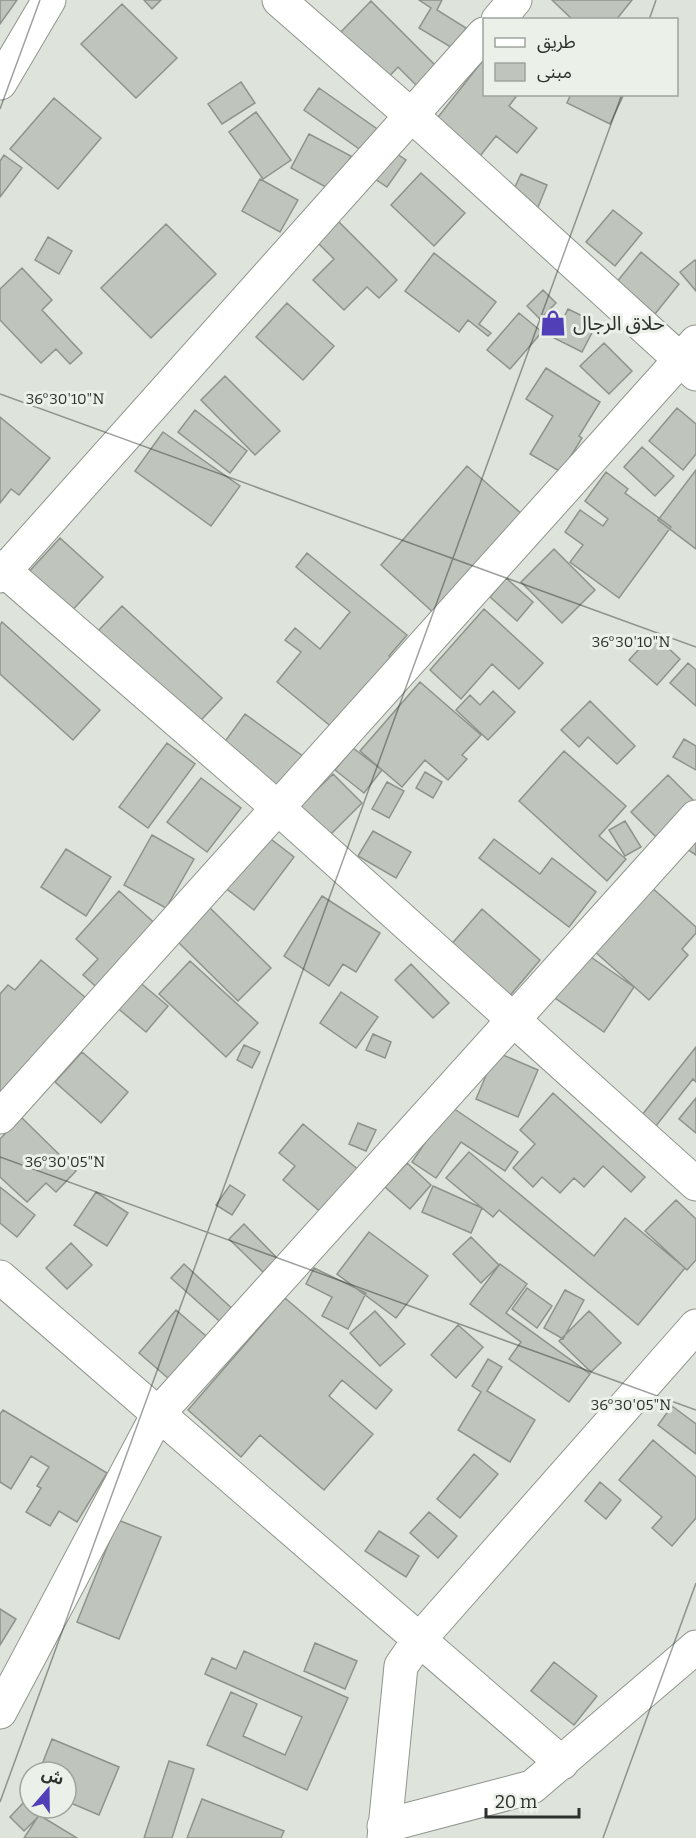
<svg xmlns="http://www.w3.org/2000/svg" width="696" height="1838" font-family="Bitter,'Noto Sans Arabic',serif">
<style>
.building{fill:#bfc5bc;stroke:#8e938b;stroke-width:1.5}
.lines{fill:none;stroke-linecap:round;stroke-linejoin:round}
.minor-casing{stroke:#90958d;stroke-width:35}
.major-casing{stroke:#90958d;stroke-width:35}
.minor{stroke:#fff;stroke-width:33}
.major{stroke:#fff;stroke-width:33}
.ticks{fill:none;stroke:#2d302c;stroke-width:1.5;stroke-opacity:0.45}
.labels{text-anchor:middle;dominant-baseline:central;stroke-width:6;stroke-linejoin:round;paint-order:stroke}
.poi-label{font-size:20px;fill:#2d302c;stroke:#ebf1e8;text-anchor:start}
.ticks-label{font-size:15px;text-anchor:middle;fill:#2d302c;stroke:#ebf1e8;stroke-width:6;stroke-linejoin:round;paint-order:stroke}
</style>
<rect width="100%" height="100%" fill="#dee4db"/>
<!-- building -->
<path class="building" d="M0,0H17L0,24Z
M144,0H161L152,9Z
M419,0H442L437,10L466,28L454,49L419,28L431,8Z
M552,0H632L616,20H573Z
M371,1L438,68L419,88L398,67L383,83L336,37Z
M122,4L177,58L136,98L81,44Z
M484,59V94H518L509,106L537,128L517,153L496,136L472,166L427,131Z
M241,82L255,103L222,124L208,104Z
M319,88L380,131L365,153L304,110Z
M571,94H624L610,124L567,103Z
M54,98L101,138L58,189L10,149Z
M256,112L291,160L263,179L229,132Z
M309,134L351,156L333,191L291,168Z
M394,152L406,160L387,187L375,179Z
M4,155L22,168L0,197V161Z
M421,173L465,213L434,246L391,205Z
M521,174L547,185L536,212L509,200Z
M260,179L298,200L280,232L242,211Z
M613,210L642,233L615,266L586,242Z
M338,221L397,280L379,298L367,287L344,310L313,280L334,259L317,242Z
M166,224L216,274L151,338L101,288Z
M48,237L72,251L59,274L35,260Z
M641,252L679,284L647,324L608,293Z
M434,253L496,302L479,324L491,333L488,336L468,320L459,332L405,291Z
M695,260L696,262V291L680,272Z
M22,268L52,300L42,310L82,353L70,364L56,349L41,363L0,320V289Z
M543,290L556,303L540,319L527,306Z
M287,303L334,346L303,380L256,337Z
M568,309L597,323L582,352L554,338Z
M519,313L542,332L510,369L487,350Z
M604,343L632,371L609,394L580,366Z
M546,368L600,402L579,436L582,438L561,472L530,454L553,416L526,399Z
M225,376L280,431L255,455L201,400Z
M677,408L696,424V454L683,470L649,441Z
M195,410L247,451L230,473L178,432Z
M0,417L50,458L19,495L11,489L0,503Z
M163,432L240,486L211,526L135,471Z
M642,447L674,476L655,496L624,467Z
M467,466L523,515L436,615L381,565Z
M696,470V549L658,520Z
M606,472L628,489L625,493L671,527L619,598L570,562L583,545L565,532L580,510L603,526L608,519L585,501Z
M60,538L103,577L68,615L25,576Z
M554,549L595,590L562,623L521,582Z
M307,553L407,635L389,656L404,668L345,738L277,682L301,652L285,640L295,628L320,649L350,612L296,567Z
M506,578L533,602L517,621L490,597Z
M122,606L222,698L186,736L94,635Z
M484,609L543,663L519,689L492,664L461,699L430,670Z
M2,622L100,710L73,740L0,674V625Z
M653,634L680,659L657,685L629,660Z
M688,663L696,670V706L670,683Z
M420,682L481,735L462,755L467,759L448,780L425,760L402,787L360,751Z
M493,691L515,712L488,740L456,710L470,695L480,705Z
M590,701L635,746L617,764L588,737L579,747L561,730Z
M245,714L304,757L277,794L218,751Z
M684,739L696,746V770L673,757Z
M167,743L195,764L148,828L119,807Z
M353,748L382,770L364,793L335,770Z
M564,751L626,806L599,836L626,859L607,881L519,801Z
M425,772L442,782L433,798L416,788Z
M333,774L362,803L323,842L294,812Z
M668,775L695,802L658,839L631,812Z
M201,778L241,808L207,852L167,822Z
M387,782L404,791L389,818L372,809Z
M625,821L641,847L625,856L609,830Z
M696,829V855L684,847Z
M373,831L411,852L396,878L358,856Z
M263,833L294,857L254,910L223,886Z
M152,835L194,859L166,908L124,885Z
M494,839L540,874L552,858L596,892L569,927L479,858Z
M66,849L111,877L86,916L41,887Z
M650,886L696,927V933L682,949L688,955L649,1000L593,950Z
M119,891L160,928L102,992L83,975L98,959L76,939Z
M322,896L380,933L356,972L343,964L329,986L284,956Z
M209,907L271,968L238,1001L176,940Z
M482,909L540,960L508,998L449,947Z
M585,953L634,987L604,1032L555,998Z
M41,960L86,998L0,1099V994L8,985L15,990Z
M190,961L258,1023L226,1057L159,994Z
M411,964L449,1003L433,1018L395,980Z
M137,980L168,1006L146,1032L115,1006Z
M341,992L378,1017L356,1048L320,1023Z
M373,1034L391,1042L385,1058L366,1050Z
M244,1045L260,1052L252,1068L237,1060Z
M696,1047V1082L693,1079L656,1126L642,1115Z
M82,1052L128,1092L101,1123L55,1082Z
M496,1052L538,1070L518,1117L476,1099Z
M553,1093L645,1177L631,1192L603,1166L584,1187L574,1178L560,1193L542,1177L533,1187L513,1168L535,1144L520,1130Z
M696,1098V1133L679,1119Z
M450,1106L518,1152L505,1171L461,1142L436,1178L412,1162Z
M21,1117L76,1171L56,1192L46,1183L27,1202L0,1177V1139Z
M358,1123L376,1130L366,1151L349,1144Z
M303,1124L360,1171L323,1214L283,1180L295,1166L279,1153Z
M469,1152L594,1256L625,1218L685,1268L638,1325L499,1210L493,1217L446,1178Z
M407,1163L431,1185L410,1209L385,1187Z
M230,1185L245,1195L232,1215L216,1205Z
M433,1186L482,1208L471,1233L422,1212Z
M0,1187L35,1215L17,1237L0,1223Z
M96,1192L128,1213L107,1246L74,1225Z
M676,1200L696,1219V1260L687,1270L645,1231Z
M244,1224L277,1258L263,1272L229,1239Z
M369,1232L428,1276L396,1318L337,1274Z
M471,1237L499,1265L481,1283L453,1254Z
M71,1243L92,1265L67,1289L46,1268Z
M184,1264L238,1314L226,1327L171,1278Z
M500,1264L527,1284L506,1313L590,1374L569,1402L509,1359L521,1342L470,1304Z
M314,1268L366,1293L348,1329L322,1316L332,1297L306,1284Z
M527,1288L552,1306L537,1328L512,1309Z
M565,1290L584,1300L563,1339L544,1328Z
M285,1298L392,1390L376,1409L342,1380L329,1396L373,1434L324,1490L260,1435L241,1457L188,1410Z
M176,1310L213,1342L176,1385L139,1353Z
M375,1311L405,1344L380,1366L350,1333Z
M589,1311L621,1343L591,1372L559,1341Z
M458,1325L483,1347L456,1378L431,1355Z
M488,1359L502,1367L487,1391L535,1420L510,1462L458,1430L481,1392L472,1386Z
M672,1406L696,1424V1454L658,1425Z
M3,1410L107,1473L77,1522L59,1511L50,1526L26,1512L41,1488L37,1486L49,1467L31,1456L11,1489L0,1482V1414Z
M653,1440L696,1477V1518L672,1546L652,1528L662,1517L619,1480Z
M474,1454L498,1474L460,1518L437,1499Z
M600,1482L621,1500L606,1519L585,1501Z
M429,1512L457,1536L438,1558L410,1533Z
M118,1520L161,1537L119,1639L77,1622Z
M379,1531L419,1556L406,1577L365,1551Z
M0,1609L16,1619L0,1645Z
M315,1643L357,1661L345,1689L304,1671Z
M244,1651L348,1698L307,1790L207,1745L231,1692L257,1704L243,1736L285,1755L302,1717L205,1674L212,1658L236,1669Z
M554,1662L597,1696L574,1725L531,1691Z
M52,1739L119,1767L99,1815L66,1801V1772H39Z
M169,1761L194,1769L172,1838H144Z
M202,1799L284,1831L281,1838H187Z
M24,1802L39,1816L24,1831L10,1817Z
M39,1815L77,1838H24Z"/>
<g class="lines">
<!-- minor casing -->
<g class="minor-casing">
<path id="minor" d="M498,20L515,0
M0,83L49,0
M0,567L278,808L696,1184
M0,576L484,34
M0,1117L696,342
M0,1277L562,1763
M0,1712L158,1414L696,817
M384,1826L532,1787L696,1647
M384,1838L401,1666L419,1640L696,1326"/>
</g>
<!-- major casing -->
<g class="major-casing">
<path id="major" d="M279,0L430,132L696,374"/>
</g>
<!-- minor -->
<use href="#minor" class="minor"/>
<!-- major -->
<use href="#major" class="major"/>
</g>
<!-- ticks -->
<path class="ticks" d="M649,20L656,0M0,109L40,0M0,394L696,647M0,1157L696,1410M0,1802L622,94M603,1838L696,1583"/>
<!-- icons -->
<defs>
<g id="shop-bare" transform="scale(2.07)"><path d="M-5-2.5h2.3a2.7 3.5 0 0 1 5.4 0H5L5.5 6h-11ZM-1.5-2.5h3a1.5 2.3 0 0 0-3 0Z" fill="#503fb6" stroke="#ebf1e8" stroke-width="2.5" paint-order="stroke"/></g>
</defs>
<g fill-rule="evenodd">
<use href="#shop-bare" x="553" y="323"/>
</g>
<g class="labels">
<!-- poi labels -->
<g class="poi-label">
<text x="573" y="323">حلاق الرجال</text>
</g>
</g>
<g class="ticks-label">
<text x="65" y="404">36°30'10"N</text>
<text x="631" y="647">36°30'10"N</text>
<text x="65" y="1167">36°30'05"N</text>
<text x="631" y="1410">36°30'05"N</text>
</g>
<!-- legend -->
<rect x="483" y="18" width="195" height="78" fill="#ebf1e8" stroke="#9fa49d" stroke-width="1.5"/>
<rect x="495" y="38" width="30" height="9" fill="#ffffff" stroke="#9fa49d" stroke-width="1.5"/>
<text x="537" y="48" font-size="18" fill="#2d302c">طريق</text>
<rect x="495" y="63" width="30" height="18" fill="#bfc5bc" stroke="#9fa49d" stroke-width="1.5"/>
<text x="537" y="78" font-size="18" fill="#2d302c">مبنى</text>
<!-- north arrow -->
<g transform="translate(48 1790) rotate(20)"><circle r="28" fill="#ebf1e8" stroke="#9fa49d" stroke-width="1.5"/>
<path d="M0-4.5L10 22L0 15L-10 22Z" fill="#503fb6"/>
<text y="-9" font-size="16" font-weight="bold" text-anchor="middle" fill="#2d302c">ش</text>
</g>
<!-- scale -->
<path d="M486 1808v9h93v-9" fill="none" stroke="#2d302c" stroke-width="3"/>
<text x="495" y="1808" font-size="18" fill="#2d302c" stroke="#ebf1e8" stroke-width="4.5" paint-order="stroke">20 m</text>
</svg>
